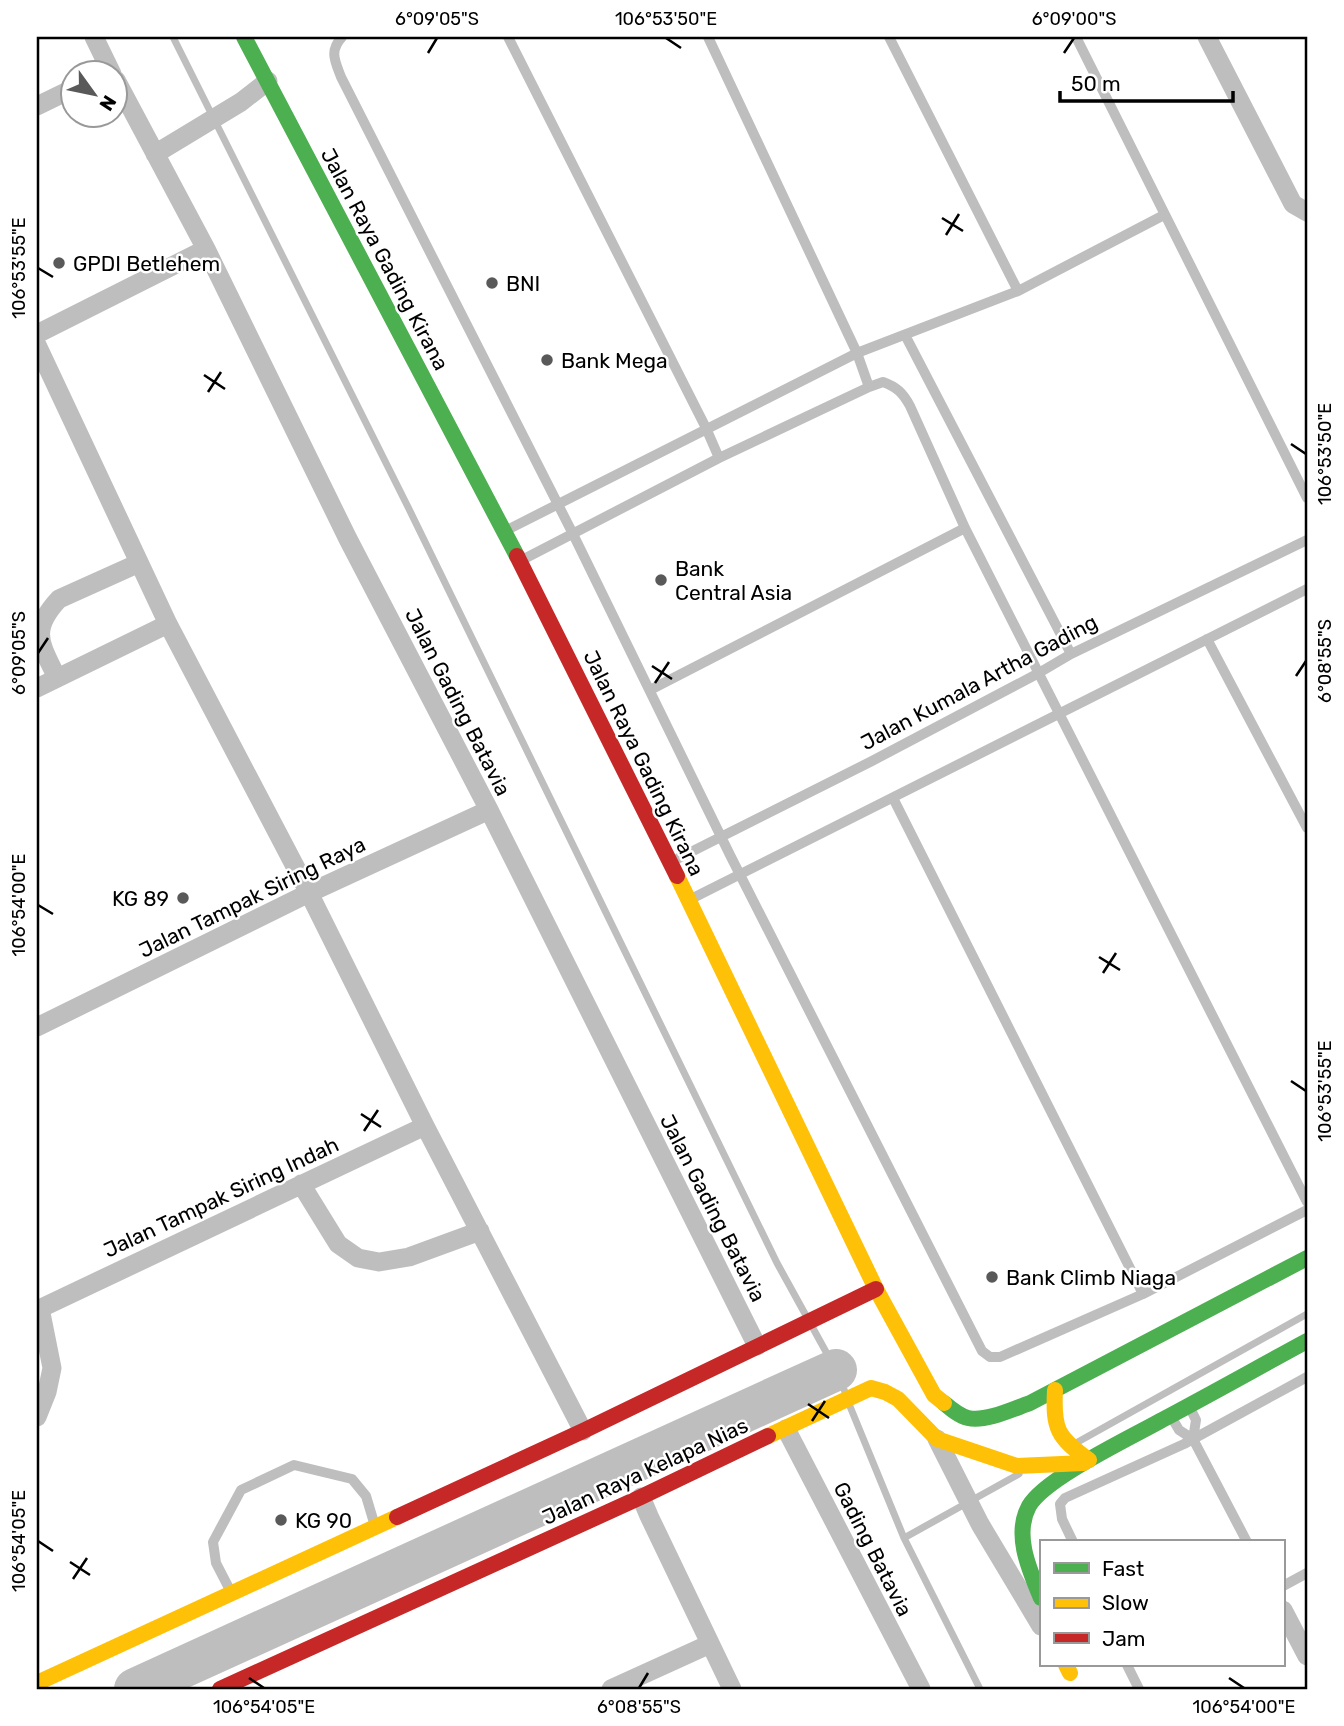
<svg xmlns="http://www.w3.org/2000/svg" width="1344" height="1726" font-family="Rubik,sans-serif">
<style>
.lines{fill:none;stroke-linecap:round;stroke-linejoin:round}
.stream{stroke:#bebebe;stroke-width:7}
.river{stroke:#bebebe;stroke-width:42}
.lane{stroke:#bebebe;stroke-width:10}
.street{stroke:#bebebe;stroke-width:19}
.fast{stroke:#4caf50;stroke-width:16}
.slow{stroke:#ffc107;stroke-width:16}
.jam{stroke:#c62828;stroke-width:16}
.ticks{fill:none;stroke:#000;stroke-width:2.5}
.poi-dot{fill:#595959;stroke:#fff;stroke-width:2.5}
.labels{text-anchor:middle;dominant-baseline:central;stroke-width:5;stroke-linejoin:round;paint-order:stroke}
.street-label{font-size:21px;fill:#000;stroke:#fff}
.poi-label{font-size:21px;fill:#000;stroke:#fff;text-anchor:start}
.neatline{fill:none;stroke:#000;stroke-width:2.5}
.ticks-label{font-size:18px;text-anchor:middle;fill:#000}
</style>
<rect width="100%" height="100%" fill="#fff"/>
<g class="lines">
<!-- stream -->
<path class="stream" d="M173,37L408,507L777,1263L836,1370L845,1392
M849,1404L904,1538L980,1689
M1076,1443L1307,1314
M904,1538L1019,1474"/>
<!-- river -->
<path class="river" d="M135,1689L836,1370"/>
<!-- lane -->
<path class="lane" d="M342,37C329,51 335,61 341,77L573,534L730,855L982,1351L990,1357H1000L1143,1294L1307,1210
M508,37L706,428L719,458
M708,37L857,353L869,387
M889,37L1018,291
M1076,37L1307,498
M905,335L1071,654
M505,531L857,353L1018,291L1164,215
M520,561L719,458L869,387L883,382C897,387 903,393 910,406L965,528L1307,1202
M1207,639L1307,828
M650,690L965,528
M893,798L1143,1294
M671,862L872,761L1037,674L1071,654L1307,540
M689,900L1307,589
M1189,1406L1196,1420L1193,1439
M1172,1418L1179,1430L1193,1439
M1193,1439L1247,1542
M1073,1542L1062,1519L1060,1504L1065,1498L1184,1444L1307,1377
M1283,1586L1307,1573
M232,1594L216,1563L213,1542L241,1490L294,1465L352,1479L366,1496L375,1526
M1128,1665H1127L1139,1689"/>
<!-- street -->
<path class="street" d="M94,37L112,74
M1207,37L1293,204L1307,212
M116,80L206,249L348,539L489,810L757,1346
M37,106L74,88
M155,154L241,102L268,81
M37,334L206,249
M37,345L168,624L309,893L425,1126L583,1431
M57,678C41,644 29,631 59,599L139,563
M37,688L168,624
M37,1027L309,893L489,810
M301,1184L338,1244L358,1258L379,1262L409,1257L480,1231
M37,1310L425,1126
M37,1417L47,1392L52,1368L40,1308
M786,1429L921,1689
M937,1439L980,1524L1041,1626
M641,1497L649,1516L732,1689
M1283,1610L1307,1656
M611,1689L710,1644"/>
<!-- fast -->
<path class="fast" d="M244,37L517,556
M944,1403C951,1409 959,1416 968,1418C986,1422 1013,1409 1030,1403L1307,1258
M1041,1598C1030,1571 1013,1535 1029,1506C1045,1478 1132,1437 1162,1420C1211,1394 1259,1367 1307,1341"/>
<!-- slow -->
<path class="slow" d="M677,876L876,1289L934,1395L944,1403
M1055,1390C1053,1429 1057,1437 1089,1460
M768,1436L871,1388L885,1392L898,1399L937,1439L1017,1466L1084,1463
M1066,1665L1070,1673
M37,1683L397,1517"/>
<!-- jam -->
<path class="jam" d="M517,556L677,876
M397,1517L583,1431L876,1289
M220,1689L641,1497L768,1436"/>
</g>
<!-- ticks -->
<path class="ticks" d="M666,38L681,48M428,53L437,38M1064,53L1074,38M942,218L963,231M946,235L959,214M38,268L53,277M204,375L225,389M208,392L221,372M1291,444L1306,454M38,653L48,638M652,666L672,679M1296,676L1306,661M655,683L669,662M38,905L53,914M1099,957L1120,970M1103,973L1116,953M1291,1081L1306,1091M361,1114L381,1127M364,1131L378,1110M808,1404L829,1418M812,1421L825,1401M38,1541L53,1551M70,1562L90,1575M73,1579L87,1558M249,1678L264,1688M1229,1678L1244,1688M639,1688L648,1673"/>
<!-- markers -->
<g class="poi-dot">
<circle cx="59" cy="263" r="7"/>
<circle cx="492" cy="283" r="7"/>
<circle cx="547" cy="360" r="7"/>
<circle cx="661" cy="580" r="7"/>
<circle cx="183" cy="898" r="7"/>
<circle cx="992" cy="1277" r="7"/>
<circle cx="281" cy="1520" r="7"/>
</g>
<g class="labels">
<!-- street labels -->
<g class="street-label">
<text transform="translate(385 259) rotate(62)">Jalan Raya Gading Kirana</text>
<text transform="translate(979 682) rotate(-28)">Jalan Kumala Artha Gading</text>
<text transform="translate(458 702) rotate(63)">Jalan Gading Batavia</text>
<text transform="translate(644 763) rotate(64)">Jalan Raya Gading Kirana</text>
<text transform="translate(252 897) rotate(-26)">Jalan Tampak Siring Raya</text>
<text transform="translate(221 1197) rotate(-25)">Jalan Tampak Siring Indah</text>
<text transform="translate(713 1208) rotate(63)">Jalan Gading Batavia</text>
<text transform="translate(645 1471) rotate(-25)">Jalan Raya Kelapa Nias</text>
<text transform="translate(873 1549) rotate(63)">Gading Batavia</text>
</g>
<!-- poi labels -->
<g class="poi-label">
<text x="73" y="263">GPDI Betlehem</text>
<text x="506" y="283">BNI</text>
<text x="561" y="360">Bank Mega</text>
<text x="675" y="568">Bank<tspan x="675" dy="24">Central Asia</tspan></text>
<text x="169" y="898" text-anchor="end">KG 89</text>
<text x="1006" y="1277">Bank Climb Niaga</text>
<text x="295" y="1520">KG 90</text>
</g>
</g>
<!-- border -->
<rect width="1344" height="1726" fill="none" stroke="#ffffff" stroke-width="77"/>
<!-- legend -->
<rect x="1040" y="1540" width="245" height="126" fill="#ffffff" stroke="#999999" stroke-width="2"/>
<rect x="1054" y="1563" width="35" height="10" fill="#4caf50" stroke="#999999" stroke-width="2"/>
<text x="1102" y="1576" font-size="21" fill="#000000">Fast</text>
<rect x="1054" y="1598" width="35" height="10" fill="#ffc107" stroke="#999999" stroke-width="2"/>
<text x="1102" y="1610" font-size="21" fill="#000000">Slow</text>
<rect x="1054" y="1633" width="35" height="10" fill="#c62828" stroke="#999999" stroke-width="2"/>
<text x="1102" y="1646" font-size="21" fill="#000000">Jam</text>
<!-- north arrow -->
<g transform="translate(94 94) rotate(123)"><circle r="33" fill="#ffffff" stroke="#999999" stroke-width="2"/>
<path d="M0-5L12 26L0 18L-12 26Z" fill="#595959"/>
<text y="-10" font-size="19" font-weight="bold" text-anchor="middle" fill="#000000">N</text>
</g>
<!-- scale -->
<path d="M1060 91v10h173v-10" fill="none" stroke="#000000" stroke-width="3.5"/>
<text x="1071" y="91" font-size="21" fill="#000000" stroke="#ffffff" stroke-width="5" paint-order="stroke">50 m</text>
<rect x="38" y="38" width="1268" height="1650" class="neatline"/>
<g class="ticks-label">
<text x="437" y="25">6°09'05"S</text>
<text x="666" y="25">106°53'50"E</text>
<text x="1074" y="25">6°09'00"S</text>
<text transform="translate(19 268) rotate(-90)" y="6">106°53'55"E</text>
<text transform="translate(1325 454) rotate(-90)" y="6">106°53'50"E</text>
<text transform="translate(19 653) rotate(-90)" y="6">6°09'05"S</text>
<text transform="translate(1325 661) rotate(-90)" y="6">6°08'55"S</text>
<text transform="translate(19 905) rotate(-90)" y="6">106°54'00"E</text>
<text transform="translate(1325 1091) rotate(-90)" y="6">106°53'55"E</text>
<text transform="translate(19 1541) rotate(-90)" y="6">106°54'05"E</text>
<text x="264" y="1713">106°54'05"E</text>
<text x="639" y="1713">6°08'55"S</text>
<text x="1244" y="1713">106°54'00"E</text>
</g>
</svg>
